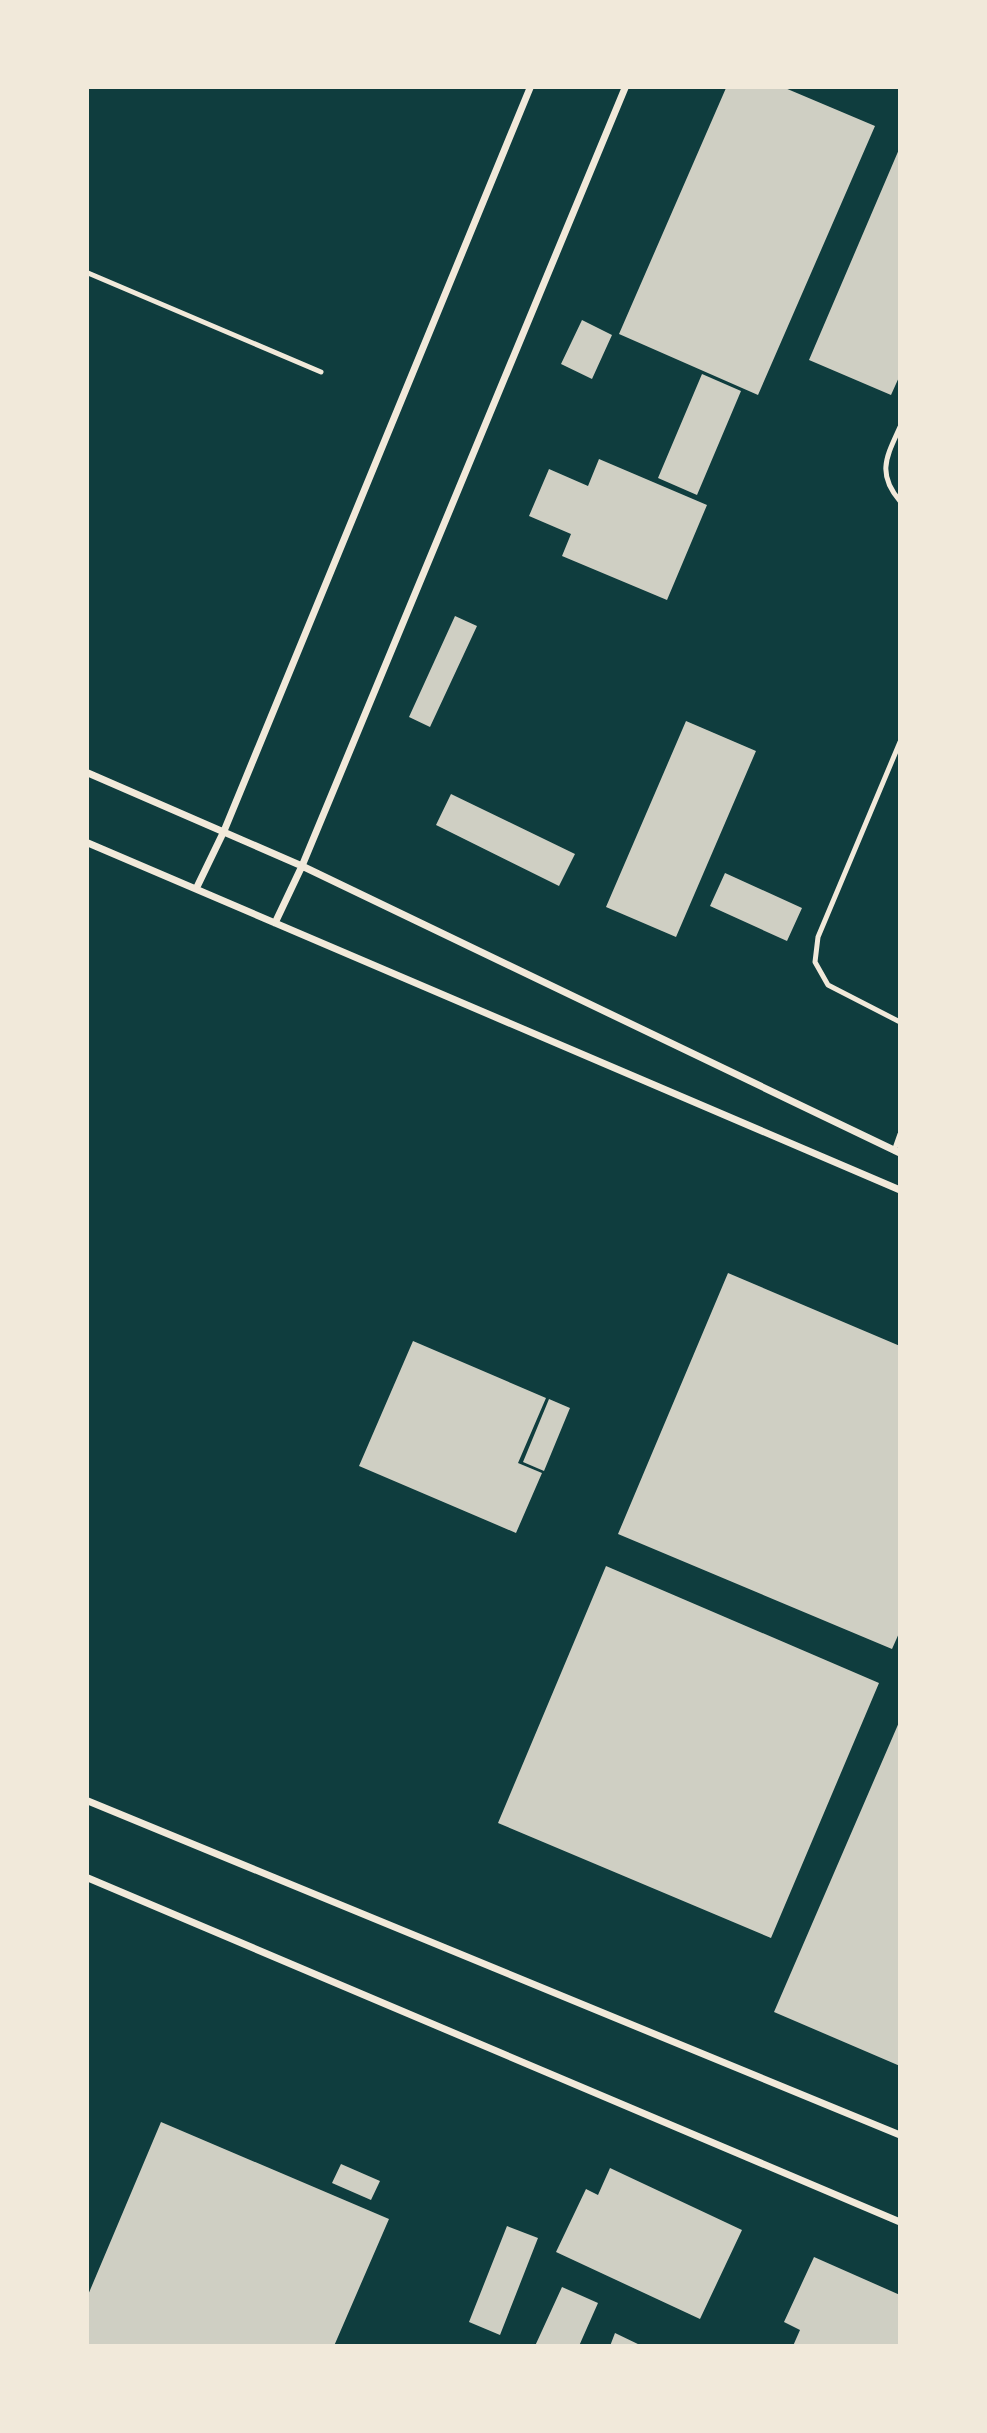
<svg xmlns="http://www.w3.org/2000/svg" width="987" height="2433" font-family="Manrope,sans-serif">
<style>
.building{fill:#cfcfc3}
.lines{fill:none;stroke-linecap:round;stroke-linejoin:round}
.service{stroke:#f1e9da;stroke-width:5}
.minor{stroke:#f1e9da;stroke-width:7}
</style>
<rect width="100%" height="100%" fill="#0f3d3e"/>
<!-- building -->
<path class="building" d="M726,88H785L875,126L758,395L619,334Z
M900,147V375L891,395L809,360Z
M582,320L612,335L592,379L561,364Z
M702,374L741,391L697,495L658,478Z
M599,459L707,505L667,600L562,556L571,534L529,516L549,469L588,486Z
M455,616L477,626L430,727L409,717Z
M686,721L756,751L676,937L606,907Z
M451,794L575,854L559,886L436,825Z
M725,873L802,908L787,941L710,906Z
M728,1273L900,1346V1631L892,1649L618,1534Z
M413,1341L546,1398L518,1463L542,1473L516,1533L359,1466Z
M549,1399L570,1408L544,1471L523,1462Z
M606,1566L879,1683L771,1938L498,1823Z
M900,1720V2066L774,2012Z
M161,2122L389,2219L334,2346H88V2295Z
M341,2164L380,2181L371,2200L332,2183Z
M610,2168L742,2230L700,2319L556,2252L586,2189L598,2195Z
M507,2226L538,2238L500,2335L469,2322Z
M814,2257L900,2295V2346H793L800,2330L784,2322Z
M562,2287L598,2303L579,2346H535Z
M615,2333L642,2346H610Z"/>
<g class="lines">
<!-- service -->
<path class="service" d="M88,273L321,372
M900,427C887,456 876,473 900,501
M900,742L818,937L815,962L828,985L900,1022
M894,1151L900,1134"/>
<!-- minor -->
<path class="minor" d="M88,773L302,866L900,1153
M88,843L900,1190
M196,889L224,831L530,88
M275,923L302,866L625,88
M88,1801L900,2135
M88,1878L900,2222"/>
</g>
<!-- border -->
<rect width="987" height="2433" fill="none" stroke="#f1e9da" stroke-width="178"/>
</svg>
